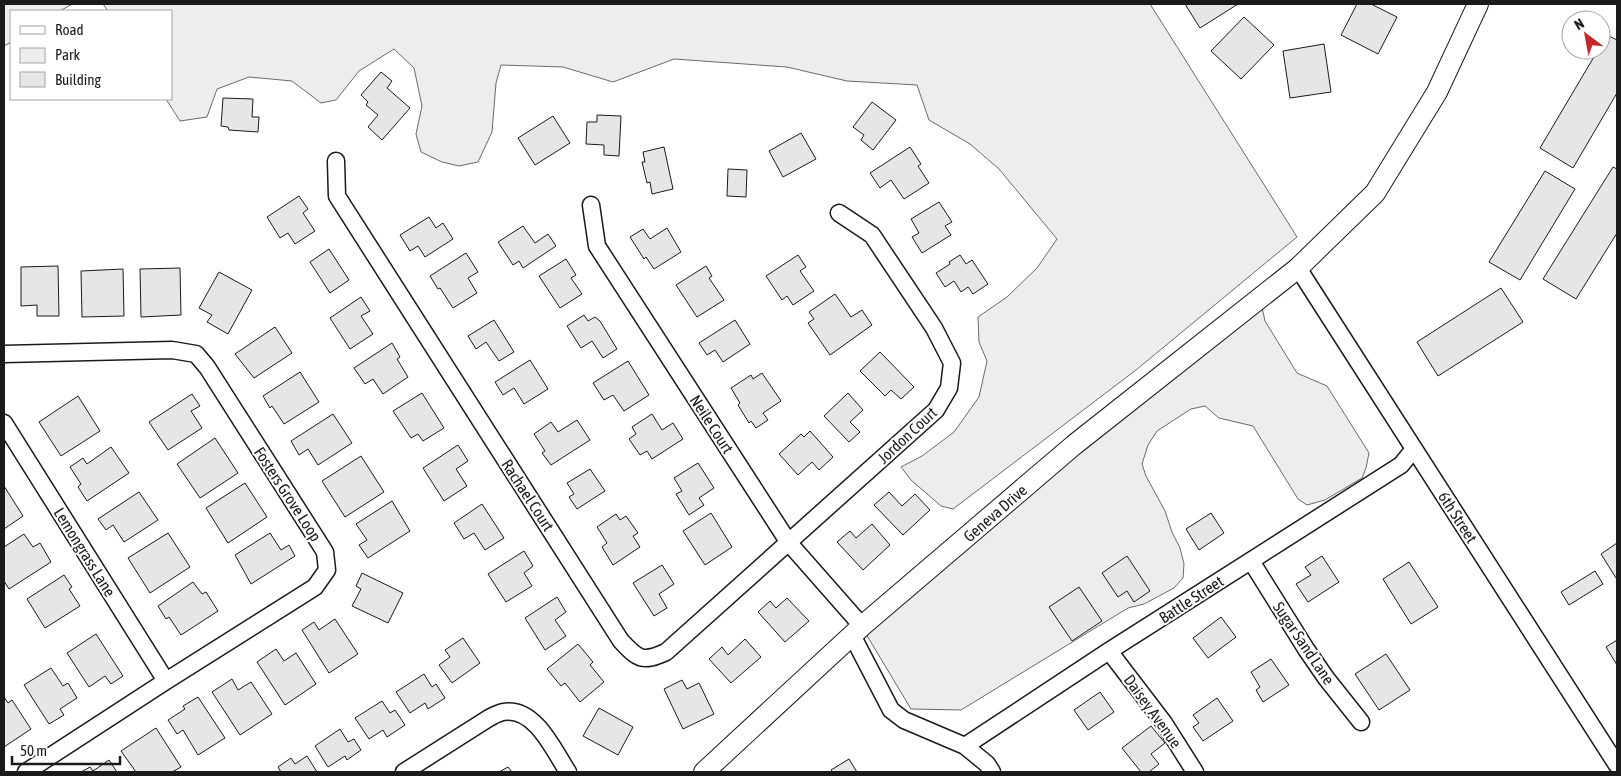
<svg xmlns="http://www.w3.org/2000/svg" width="1621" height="776" font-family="'Asap Condensed',sans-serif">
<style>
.green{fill:#ededed;stroke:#6a6a6a}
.building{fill:#e6e6e6;stroke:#1a1a1a}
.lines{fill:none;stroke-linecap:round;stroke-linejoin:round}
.minor-casing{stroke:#1a1a1a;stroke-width:19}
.major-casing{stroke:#1a1a1a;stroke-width:22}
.minor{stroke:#fff;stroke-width:16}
.major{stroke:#fff;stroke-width:20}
.labels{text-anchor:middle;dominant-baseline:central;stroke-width:4;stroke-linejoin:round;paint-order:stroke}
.street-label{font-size:16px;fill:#1a1a1a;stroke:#fff}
</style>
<rect width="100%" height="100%" fill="#fff"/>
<!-- green -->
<path class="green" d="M4,4H72L60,11H11V42L4,46Z
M103,4H1150L1297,237L1136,370L953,509L941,506L911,480L901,467L922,456L954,432L979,397L987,361L979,342L978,317L1007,297L1037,268L1057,239L999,169L970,144L929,120L917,85L847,81L787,67L674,59L613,82L563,67L501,65L496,83L492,132L478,162L459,166L442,162L421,152L416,134L422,106L414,68L394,49L359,71L336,100L321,103L292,81L249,77L217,89L207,117L180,121L166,99H171V11H108Z
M1262,307L1265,321L1297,373L1327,386L1369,453L1366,468L1362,478L1325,500L1307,505L1298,499L1253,426L1219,418L1205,406L1191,409L1157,431L1148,445L1142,464L1146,476L1165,511L1172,532L1180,548L1184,564L1183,578L1174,588L1144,604L1128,608L961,710L911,709L866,634L1079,451Z"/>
<!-- building -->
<path class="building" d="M1185,4H1238L1200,28Z
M1357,4H1371L1397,17L1378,54L1341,35Z
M1244,17L1274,45L1241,79L1211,51Z
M1607,35L1617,40V93L1573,168L1540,148L1598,50H1601V45Z
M1324,44L1331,92L1290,98L1283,51Z
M381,72L392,81L387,88L410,108L382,140L368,127L378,115L366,105L368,102L361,95Z
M223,98L253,99L252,117H259L258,132L229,130L228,127L221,126Z
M872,102L896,120L873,150L861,140L864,135L853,127Z
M597,115L621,116L619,156L604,155V145L586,144L587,122H597Z
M553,116L570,143L535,165L518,138Z
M801,133L816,159L783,177L769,151Z
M664,147L673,189L652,194L650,182L647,183L642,162H645L643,152Z
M910,147L921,164L918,166L929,183L904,199L891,180L880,188L870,173Z
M1613,167L1617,169V233L1576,299L1543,279Z
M728,169L747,170L746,197L727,196Z
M1545,171L1575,189L1520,280L1489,262Z
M299,196L308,209L303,213L315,231L295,244L288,233L280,238L267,217Z
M939,202L952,222L945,226L951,235L922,253L912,237L919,233L911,219Z
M429,217L436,228L443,223L453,239L425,257L418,246L410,251L400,235Z
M523,226L535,243L548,234L556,246L523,268L519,261L513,265L498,242Z
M667,228L681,252L654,269L646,257L644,259L630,237L643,229L650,239Z
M329,249L349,280L330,293L310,262Z
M466,253L478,272L468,278L477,293L453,308L440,288L438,289L430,276Z
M798,255L806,267L800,271L814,291L793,305L787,296L782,300L766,276Z
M960,255L966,264L972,260L988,284L973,294L968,287L961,292L954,281L945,287L936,273L950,264L949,262Z
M566,259L576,275L571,278L582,294L560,308L539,276Z
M58,266L59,316H37V305L21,306V267Z
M706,266L712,276L709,278L724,300L697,317L676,285Z
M180,268L181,315L141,317L140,269Z
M123,269L124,316L82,317L81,271Z
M219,272L252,290L228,334L207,322L212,315L199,308Z
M1501,288L1523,322L1438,376L1417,342Z
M835,294L851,317L862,310L872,325L830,355L808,323L814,319L809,312Z
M361,297L370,311L361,316L373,334L350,349L330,318Z
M584,315L588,321L595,317L600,321L617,349L603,358L592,341L581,348L567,326Z
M494,320L514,352L499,361L486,342L476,349L468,336Z
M735,320L750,344L723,362L715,350L707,355L699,343Z
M275,327L292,353L254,378L235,354Z
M392,343L400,357L397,359L408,377L383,394L373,379L365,384L354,368Z
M880,352L914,387L901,399L891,390L885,396L860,371Z
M530,360L548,389L524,404L514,388L503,395L495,382Z
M628,361L649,395L624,411L613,395L604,400L593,383Z
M300,372L319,402L284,424L272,406L270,408L263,396Z
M762,373L781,401L763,413L768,420L756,428L751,421L749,423L738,405L740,403L731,388L751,375L753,379Z
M422,393L444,428L423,441L418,434L411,438L393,411Z
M848,393L863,410L850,422L860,432L849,442L824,416Z
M192,394L200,406L191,411L202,428L168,450L149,422Z
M78,396L100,431L61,456L39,422Z
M333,414L352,443L318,465L308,449L299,455L291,441Z
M652,414L662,430L673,423L683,439L652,459L647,451L640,455L629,439L636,434L632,427Z
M577,420L590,440L551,465L542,453L545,451L534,434L551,422L558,432Z
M810,431L833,457L819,470L812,462L798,475L779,454L801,434L804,437Z
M215,438L238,473L200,498L177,464Z
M458,445L468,461L456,469L467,486L444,501L423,468Z
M111,447L129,473L87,501L78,487L81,484L70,467L83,458L87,464Z
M361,456L384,492L345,517L322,481Z
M698,463L714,488L699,498L704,505L689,515L676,494L682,491L674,478Z
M590,469L605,491L577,509L569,497L574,494L567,483Z
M245,483L267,517L228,543L206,508Z
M4,486L23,516L4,529Z
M139,492L158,520L124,542L113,525L106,530L98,519Z
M889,492L902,506L915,494L930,510L903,535L874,505Z
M392,501L410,531L368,558L359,545L367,540L356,524Z
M482,504L504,538L485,550L474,533L464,539L454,523Z
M711,513L732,547L705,565L683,531Z
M1211,513L1224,533L1199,550L1186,529Z
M616,514L620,520L626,516L638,533L633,536L640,547L613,565L602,547L607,543L597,527Z
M872,524L890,545L863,570L837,542L850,531L856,538Z
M168,533L190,567L150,593L128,558Z
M270,533L281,550L289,545L295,556L251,584L235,555Z
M24,534L33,547L40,543L51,562L9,589L4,581V547Z
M1617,543V577L1616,578L1601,554Z
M524,551L533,566L524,573L532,586L506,602L488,574Z
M1127,556L1150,591L1134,602L1127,591L1118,597L1102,573Z
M1322,556L1339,582L1308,602L1296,584L1311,575L1305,567Z
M1409,562L1438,607L1411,624L1383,579Z
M662,565L674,584L659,594L667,608L654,616L633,583Z
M1595,571L1603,584L1569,605L1561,592Z
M362,573L403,593L388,623L352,606L361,589L356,586Z
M64,575L72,587L69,589L80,606L45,628L27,599Z
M193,582L202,594L206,592L218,611L181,635L169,617L166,619L158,606Z
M1079,587L1102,621L1072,641L1049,607Z
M557,597L566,612L555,620L566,636L545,650L525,618Z
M787,598L809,621L785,642L758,612L770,601L776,608Z
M1221,617L1236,637L1208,658L1193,638Z
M335,619L358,654L329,673L302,630L314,622L319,630Z
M96,634L123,676L111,684L105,676L89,687L67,653Z
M463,638L480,663L452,683L439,665L450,657L445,650Z
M745,639L761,657L731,683L709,659L722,647L728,655Z
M1617,640V665L1606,647Z
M578,644L593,662L590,665L604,682L580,702L565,683L561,686L547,669Z
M276,649L284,661L296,653L316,684L285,705L257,662Z
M1386,654L1410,690L1379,710L1355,674Z
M1271,659L1289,685L1263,702L1256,690L1260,687L1251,672Z
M51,668L63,686L68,683L77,698L60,709L64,715L49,724L24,685Z
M424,674L432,687L436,684L445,698L428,709L425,703L410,713L396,692Z
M232,679L238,690L251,682L272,714L240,735L212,692Z
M682,680L687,689L699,683L714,714L683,729L664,689Z
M1100,692L1114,712L1088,730L1074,710Z
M4,697L8,703L12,700L31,729L4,747Z
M198,697L225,738L198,755L183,730L177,734L168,720L185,709L183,706Z
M1217,698L1233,721L1203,741L1193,727L1199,723L1193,715Z
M382,701L390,713L395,710L405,725L387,737L383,730L369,739L355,718Z
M599,708L633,727L618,755L583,736Z
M1151,726L1165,743L1151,754L1159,764L1149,772H1141L1122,748Z
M156,728L181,767L172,772H136L121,751Z
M340,729L348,742L354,739L361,750L347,760L345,756L328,767L315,746Z
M307,756L317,772H281L278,767L291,758L295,764Z
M849,759L857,772H833L831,770Z
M109,760L117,772H81L90,767L93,771Z
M508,767L512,772H499Z"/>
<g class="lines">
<!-- minor casing -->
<g class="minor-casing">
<path id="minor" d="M336,161L337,196L621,641C638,659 642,663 666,652L936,410L949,388L952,363L934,328L872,235L839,213
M591,205L597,246L789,543L862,626
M1298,268L1617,765
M4,354L172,350L196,354L207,367L325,552L327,570L315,587L166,681L26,772
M4,423L166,681
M1251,561L1306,649L1326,678L1361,722
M852,635L891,710L904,720L965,746L987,764L992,772
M1109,651L1164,723L1195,772
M965,746L1109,651L1401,465L1414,449
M404,772L489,718C493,716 498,713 503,712C535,706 554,751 568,772"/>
</g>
<!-- major casing -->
<g class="major-casing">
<path id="major" d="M704,772L862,626L1074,445L1298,268L1375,193L1437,92L1478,4"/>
</g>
<!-- minor -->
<use href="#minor" class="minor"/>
<!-- major -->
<use href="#major" class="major"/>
</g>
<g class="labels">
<!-- street labels -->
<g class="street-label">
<text transform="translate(712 424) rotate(57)">Neile Court</text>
<text transform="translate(907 435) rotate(-43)">Jordon Court</text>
<text transform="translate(288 494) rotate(57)">Fosters Grove Loop</text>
<text transform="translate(528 495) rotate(57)">Rachael Court</text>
<text transform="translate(995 513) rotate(-41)">Geneva Drive</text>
<text transform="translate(1458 517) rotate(57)">6th Street</text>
<text transform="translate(85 552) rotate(58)">Lemongrass Lane</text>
<text transform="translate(1191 599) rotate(-33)">Battle Street</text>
<text transform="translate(1304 643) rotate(56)">Sugar Sand Lane</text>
<text transform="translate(1153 711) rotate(54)">Daisey Avenue</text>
</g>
</g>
<!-- border -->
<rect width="1621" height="776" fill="none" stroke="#1a1a1a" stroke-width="10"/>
<!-- legend -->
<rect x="10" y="10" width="162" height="90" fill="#ffffff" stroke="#a3a3a3"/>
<rect x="20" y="26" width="25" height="8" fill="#ffffff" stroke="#a3a3a3"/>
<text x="55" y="35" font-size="15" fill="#1a1a1a">Road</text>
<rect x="20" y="48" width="25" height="15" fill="#ededed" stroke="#a3a3a3"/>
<text x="55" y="60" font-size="15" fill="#1a1a1a">Park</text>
<rect x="20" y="72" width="25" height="15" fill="#e6e6e6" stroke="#a3a3a3"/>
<text x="55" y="85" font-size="15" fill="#1a1a1a">Building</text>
<!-- north arrow -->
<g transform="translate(1586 35) rotate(328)"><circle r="24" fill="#ffffff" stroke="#a3a3a3"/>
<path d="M0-4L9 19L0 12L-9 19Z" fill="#c62828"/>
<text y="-8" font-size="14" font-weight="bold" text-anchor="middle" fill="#1a1a1a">N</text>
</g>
<!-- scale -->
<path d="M12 756v8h108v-8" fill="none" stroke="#1a1a1a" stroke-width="2.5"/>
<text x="20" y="756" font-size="15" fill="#1a1a1a" stroke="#ffffff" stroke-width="4" paint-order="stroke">50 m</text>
</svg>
